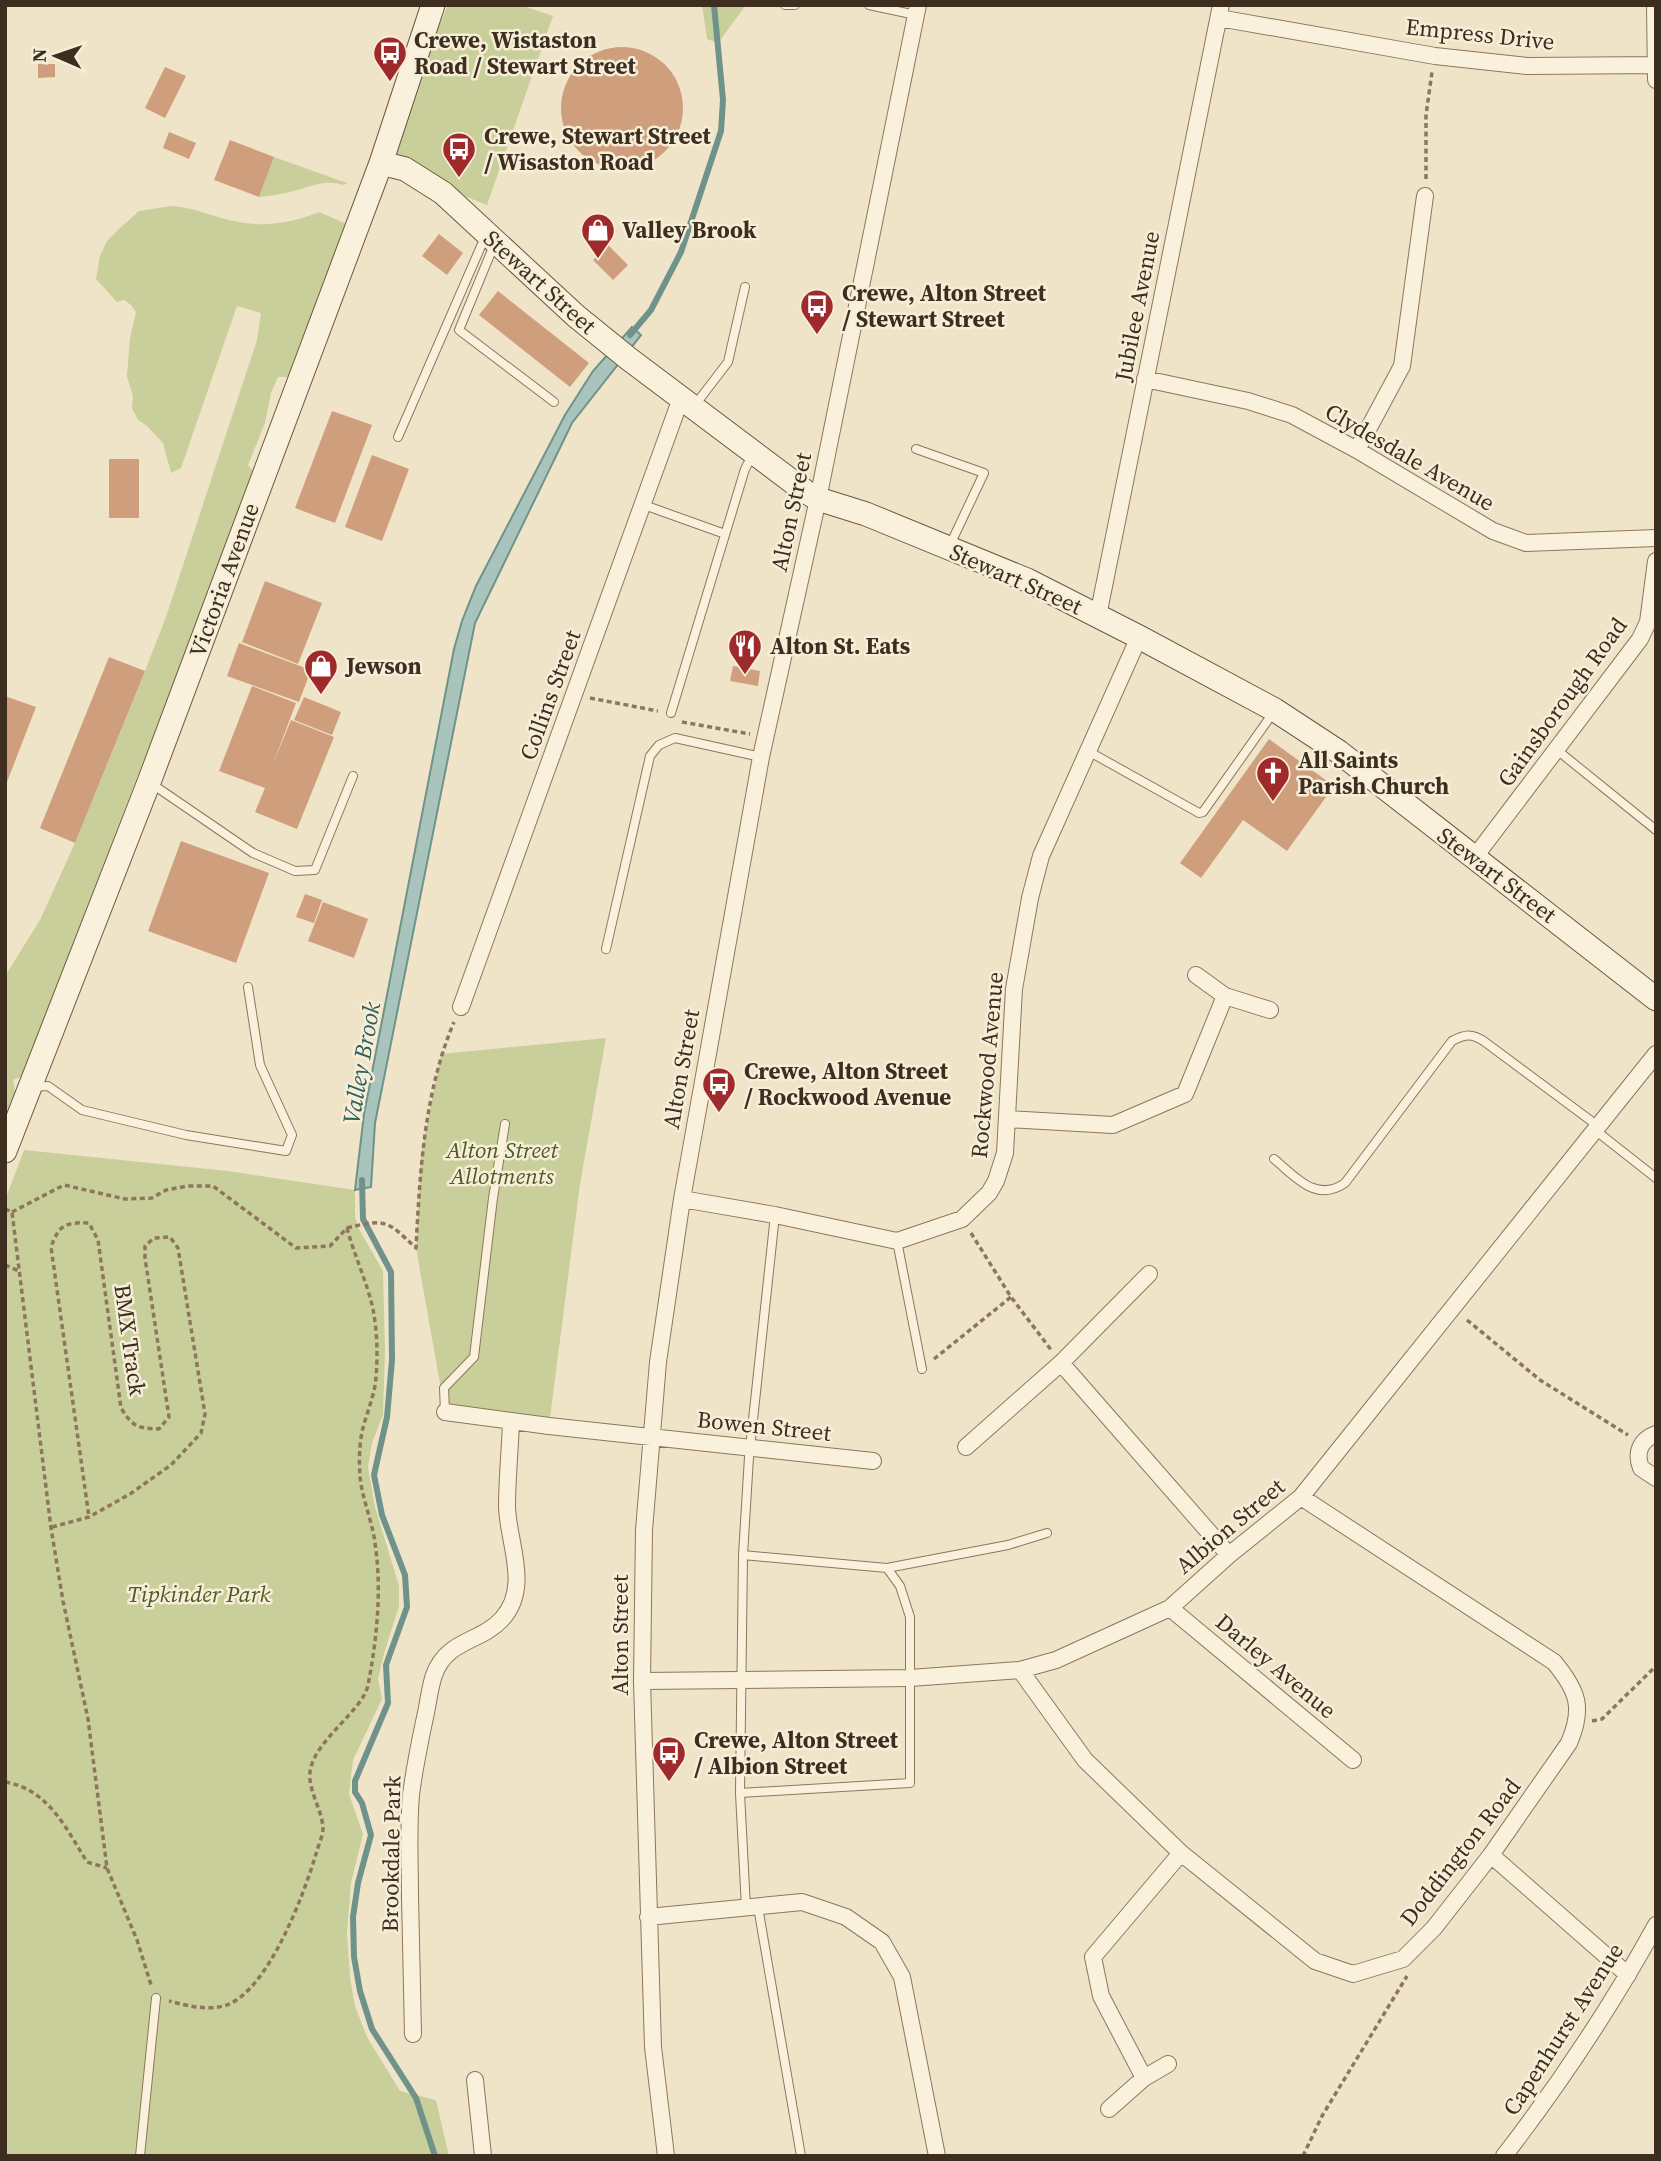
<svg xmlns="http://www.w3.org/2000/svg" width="1661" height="2161" font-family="'Source Serif 4',serif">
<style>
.green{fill:#c9cf9b}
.water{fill:#a9c4bc;stroke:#6f938a;stroke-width:2}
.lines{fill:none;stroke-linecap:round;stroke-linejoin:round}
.stream{stroke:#6f938a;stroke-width:6}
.building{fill:#cf9f7d}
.lane-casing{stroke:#8d765c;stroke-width:10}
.street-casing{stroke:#8d765c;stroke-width:18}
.secondary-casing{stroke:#6f573f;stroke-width:25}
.path{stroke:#8d765c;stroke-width:3.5;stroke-dasharray:5 3.5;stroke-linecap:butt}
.lane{stroke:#faf1dc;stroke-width:8}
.street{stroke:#faf1dc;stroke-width:16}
.secondary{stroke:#faf1dc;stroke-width:23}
.labels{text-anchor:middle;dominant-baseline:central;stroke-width:5;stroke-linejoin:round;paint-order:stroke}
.street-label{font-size:23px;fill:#3d2e20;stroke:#f7eed8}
.poi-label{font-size:23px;font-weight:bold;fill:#3d2e20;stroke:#f7eed8;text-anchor:start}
.park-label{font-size:23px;font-style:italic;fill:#4d5a26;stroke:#f7eed8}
.water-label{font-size:24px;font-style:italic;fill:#2f5d5a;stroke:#f7eed8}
</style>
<rect width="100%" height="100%" fill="#f0e4c8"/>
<!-- green -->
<path class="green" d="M448,5H520L553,16L487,205L381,163Z
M702,5H746L718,43L707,39Z
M274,157L347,183L344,185C324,179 313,186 294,191C282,194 271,196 259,197Z
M171,206C192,207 209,215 229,220C261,228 289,224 319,212L347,224L291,377H278L271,393L265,423L248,465L255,473L21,1077L13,1080L16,1098L5,1127V976L40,920L75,843L145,671L166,617L257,340L261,313L237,306L181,468L171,473L163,443L147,426L138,420L132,408L133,397L127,376L130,338L136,312L131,305L124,300L117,302L96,279L100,256L107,241L120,228L139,211Z
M606,1038L580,1184L549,1426L445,1412L416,1248L421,1154L441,1054Z
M24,1150L228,1171L355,1190V1216L359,1229L383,1271L385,1351L383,1415L372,1443L368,1467L375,1507L399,1586V1606L383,1657L378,1679L382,1699L353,1760L349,1794L363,1834L351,1883L347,1933L350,1977L355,2006L367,2037L400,2091L436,2100L449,2156H5V1200Z"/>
<!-- water -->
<path class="water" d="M632,327L641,335L572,423L475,623L375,1123L371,1187L355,1190L364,1114L454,649L462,621L476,586L565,415L593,371Z"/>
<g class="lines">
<!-- stream -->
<path class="stream" d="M630,335L651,310L681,252L721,131L723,100L714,5
M362,1180L363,1219L391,1272L392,1360L387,1417L374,1475L382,1515L405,1575L407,1607L386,1665L388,1703L355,1781V1792L362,1803L371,1835L358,1883L353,1917L354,1957L360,1991L372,2029L416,2098L435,2156"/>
</g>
<!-- building -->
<path class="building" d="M561 108a61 61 0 1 1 122 0a61 61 0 1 1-122 0Z
M38,64H55V77L38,78Z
M165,67L186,76L165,118L145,108Z
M169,132L196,143L189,159L163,148Z
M230,140L274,157L259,197L214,180Z
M439,234L463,253L447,275L422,256Z
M608,245L628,265L613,280L593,260Z
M498,291L589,363L570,387L479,315Z
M332,411L372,425L335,523L295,508Z
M372,455L409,469L382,541L345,527Z
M109,459H139V518H109Z
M265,581L322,603L298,664L242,642Z
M239,643L311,670L299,702L227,676Z
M109,657L145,671L75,843L40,828Z
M733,666L760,671L758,686L730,681Z
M252,686L296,703L273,764L291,720L334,737L297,829L255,812L265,788L219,771Z
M5,696L36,707L5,787Z
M304,697L341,712L332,735L294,720Z
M1269,739L1334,786L1287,851L1243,820L1201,878L1180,863Z
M181,841L269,873L236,963L148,931Z
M305,894L322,900L314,923L296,917Z
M323,902L368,919L354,958L308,941Z"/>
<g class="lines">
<!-- lane casing -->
<g class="lane-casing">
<path id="lane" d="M785,5H795
M869,5L916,15
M494,245L459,330L554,402
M695,405L728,362L745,287
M398,437L485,237
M916,449L984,473L950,545
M644,505L725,534
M671,713L745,469L752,456
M1557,750L1656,830
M1088,751L1199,813L1203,812L1273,713
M152,784L253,853L295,871L315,870L353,776
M606,949L650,756L659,745L675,738L761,757
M32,1087L48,1086L82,1110L186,1135L286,1151L292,1135L260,1065L248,987
M1595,1130L1656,1178
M1274,1159C1296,1177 1316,1203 1345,1183L1452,1041C1465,1034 1472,1033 1485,1042L1598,1126
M897,1241L922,1369
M445,1412L444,1388L474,1357L493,1198L505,1124
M887,1568L1008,1545L1047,1533
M740,1793L910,1783V1617L900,1586L887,1568L743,1555
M758,1907L801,2156
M746,1908L740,1793L743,1555L749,1457L775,1215
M140,2156L156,1998"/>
</g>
<!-- street casing -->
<g class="street-casing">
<path id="street" d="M1655,5L1656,80
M1219,18L1435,56L1527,66L1656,65
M1145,379L1248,401L1292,415L1357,450L1493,531L1526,543L1656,538
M1357,450L1402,366L1425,196
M1098,616L1221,5
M1474,858L1640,639L1648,622L1656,561
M1196,975L1225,996L1270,1010
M461,1007L681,398
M1007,1119L1113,1125L1185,1094L1225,996
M682,1199L775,1215L897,1241L962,1219L989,1193L996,1181L1005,1153L1014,989L1030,898L1041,856L1139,637
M1061,1363L1229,1555
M445,1412L549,1426L873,1461
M1656,1434C1640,1440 1635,1453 1641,1468L1656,1478
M966,1447L1061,1363L1149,1274
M1170,1608L1353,1760
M1020,1670L1085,1760L1181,1853L1315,1961L1353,1974L1403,1959L1434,1928L1491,1855L1569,1743C1584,1708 1578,1691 1554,1662L1301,1497
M642,1681L910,1678L1020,1670L1056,1660L1170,1608L1229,1555L1301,1497L1656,1054
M1491,1855L1628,1975
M648,1917L802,1902L846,1917L882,1942L902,1977L937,2156
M413,2034C412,1988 411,1942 410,1896C410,1862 408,1828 411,1795C414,1770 419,1746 424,1722C428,1706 429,1690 434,1675C447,1639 480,1643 502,1619C531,1587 508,1543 507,1507C507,1479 510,1450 511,1422
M1168,2064L1144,2078L1101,1996L1093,1957L1181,1853
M475,2080L483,2156
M1109,2109L1144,2078
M666,2156L653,2047L642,1681L644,1530L658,1362L682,1199L761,757L818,499L918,5
M1504,2156C1561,2082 1611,2007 1656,1925"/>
</g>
<!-- secondary casing -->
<g class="secondary-casing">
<path id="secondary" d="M381,163L405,169L443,193L576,316L629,359L806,492L818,499L866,514L1027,580L1139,637L1275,710L1339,752L1656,999
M5,1151L149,782L381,163L433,5"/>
</g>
<!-- path -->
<path class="path" d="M1426,179V115L1432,72
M590,698L658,711
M682,722L750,734
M5,1209L12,1212L51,1528L63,1601L88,1719L107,1868L137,1940L152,1988
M12,1212L64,1185L125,1199L152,1198L166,1190L188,1186H213L296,1248L330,1246L347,1228C354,1255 367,1282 373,1309C377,1330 378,1355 376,1377C375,1394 367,1412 363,1428C359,1443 359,1461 360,1476C362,1499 372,1520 375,1543C382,1589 377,1639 368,1685C363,1711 314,1740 310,1772C308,1791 322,1809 323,1828C323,1836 318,1846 316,1854C304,1894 269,1989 227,2005C208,2011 188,2006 169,2001
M347,1228C387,1218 387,1221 416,1248C420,1171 424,1093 454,1022
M971,1233L1011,1297L1052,1351
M5,1265L19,1271
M1467,1320L1540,1380L1628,1435
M934,1359L1011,1297
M52,1527L89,1517L130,1494L171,1465L201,1433L205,1414L178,1248L170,1237L154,1238L145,1246V1258L169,1417L159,1429C137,1428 133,1427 121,1408L98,1240L89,1223C65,1222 59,1225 51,1247L89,1517
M1592,1721L1602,1719L1656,1666
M5,1782C48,1789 66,1828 87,1862L107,1868
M1303,2156L1322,2116L1407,1976"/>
<!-- lane -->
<use href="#lane" class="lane"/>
<!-- street -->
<use href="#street" class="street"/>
<!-- secondary -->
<use href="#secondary" class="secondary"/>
</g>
<!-- icons -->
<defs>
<g id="bus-pin" transform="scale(1.75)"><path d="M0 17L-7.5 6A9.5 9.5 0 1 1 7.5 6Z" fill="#9e2a2b" stroke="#f7eed8"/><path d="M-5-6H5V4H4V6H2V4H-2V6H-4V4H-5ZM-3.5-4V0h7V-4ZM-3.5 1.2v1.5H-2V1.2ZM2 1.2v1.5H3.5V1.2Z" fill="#fff"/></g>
<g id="shop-pin" transform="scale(1.75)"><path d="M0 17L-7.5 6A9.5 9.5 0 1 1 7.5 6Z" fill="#9e2a2b" stroke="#f7eed8"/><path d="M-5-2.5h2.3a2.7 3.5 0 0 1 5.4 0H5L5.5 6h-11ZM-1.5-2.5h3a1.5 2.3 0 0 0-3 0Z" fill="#fff"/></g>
<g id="restaurant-pin" transform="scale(1.75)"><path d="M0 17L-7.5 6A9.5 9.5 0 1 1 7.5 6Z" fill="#9e2a2b" stroke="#f7eed8"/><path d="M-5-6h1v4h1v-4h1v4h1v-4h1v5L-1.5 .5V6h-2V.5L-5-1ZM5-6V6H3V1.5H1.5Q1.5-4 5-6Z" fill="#fff"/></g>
<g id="church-pin" transform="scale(1.75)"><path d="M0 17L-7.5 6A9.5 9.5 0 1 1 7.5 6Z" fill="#9e2a2b" stroke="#f7eed8"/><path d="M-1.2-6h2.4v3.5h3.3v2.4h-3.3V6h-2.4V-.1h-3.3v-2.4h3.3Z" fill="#fff"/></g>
</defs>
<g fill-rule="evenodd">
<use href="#bus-pin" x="390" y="53"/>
<use href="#bus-pin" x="459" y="149"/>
<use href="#shop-pin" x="598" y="230"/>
<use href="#bus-pin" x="817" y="306"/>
<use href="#restaurant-pin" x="745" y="646"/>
<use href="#shop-pin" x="321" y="666"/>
<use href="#church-pin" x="1273" y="773"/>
<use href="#bus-pin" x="719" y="1084"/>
<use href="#bus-pin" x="669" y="1753"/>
</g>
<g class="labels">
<!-- street labels -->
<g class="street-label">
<text transform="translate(1480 34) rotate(6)">Empress Drive</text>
<text transform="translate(540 282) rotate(42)">Stewart Street</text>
<text transform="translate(1137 306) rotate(-79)">Jubilee Avenue</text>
<text transform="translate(1410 457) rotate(30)">Clydesdale Avenue</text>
<text transform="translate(791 512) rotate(-78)">Alton Street</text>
<text transform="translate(1016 579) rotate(24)">Stewart Street</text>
<text transform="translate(224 580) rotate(-70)">Victoria Avenue</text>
<text transform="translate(550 695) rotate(-70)">Collins Street</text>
<text transform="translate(1562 702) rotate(-54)">Gainsborough Road</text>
<text transform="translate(1497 875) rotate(37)">Stewart Street</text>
<text transform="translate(987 1065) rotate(-85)">Rockwood Avenue</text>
<text transform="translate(681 1069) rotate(-80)">Alton Street</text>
<text transform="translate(130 1340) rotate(82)">BMX Track</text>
<text transform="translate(764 1426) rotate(6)">Bowen Street</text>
<text transform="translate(1230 1526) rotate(-40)">Albion Street</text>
<text transform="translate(620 1635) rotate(-90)">Alton Street</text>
<text transform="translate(1276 1666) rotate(40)">Darley Avenue</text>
<text transform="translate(1460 1852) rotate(-52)">Doddington Road</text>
<text transform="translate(391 1854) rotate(-89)">Brookdale Park</text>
<text transform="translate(1563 2029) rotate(-57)">Capenhurst Avenue</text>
</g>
<!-- poi labels -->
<g class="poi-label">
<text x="414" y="40">Crewe, Wistaston<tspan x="414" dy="26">Road / Stewart Street</tspan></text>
<text x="484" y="136">Crewe, Stewart Street<tspan x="484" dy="26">/ Wisaston Road</tspan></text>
<text x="622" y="230">Valley Brook</text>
<text x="842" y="293">Crewe, Alton Street<tspan x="842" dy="26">/ Stewart Street</tspan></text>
<text x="770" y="646">Alton St. Eats</text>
<text x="346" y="666">Jewson</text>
<text x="1298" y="760">All Saints<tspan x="1298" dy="26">Parish Church</tspan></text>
<text x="744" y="1071">Crewe, Alton Street<tspan x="744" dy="26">/ Rockwood Avenue</tspan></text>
<text x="694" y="1740">Crewe, Alton Street<tspan x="694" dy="26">/ Albion Street</tspan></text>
</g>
<!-- park labels -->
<g class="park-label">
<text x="502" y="1150">Alton Street<tspan x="502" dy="26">Allotments</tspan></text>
<text x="199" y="1594">Tipkinder Park</text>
</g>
<!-- water labels -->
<g class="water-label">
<text transform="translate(361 1063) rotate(-80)">Valley Brook</text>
</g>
</g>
<!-- border -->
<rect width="1661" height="2161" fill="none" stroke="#3d2e20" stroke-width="14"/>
<!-- north arrow -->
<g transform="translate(56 56) rotate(272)" stroke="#f7eed8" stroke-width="5" paint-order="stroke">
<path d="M0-5L12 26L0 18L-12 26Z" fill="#3d2e20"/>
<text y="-10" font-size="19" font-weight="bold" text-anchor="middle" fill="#3d2e20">N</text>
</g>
</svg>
